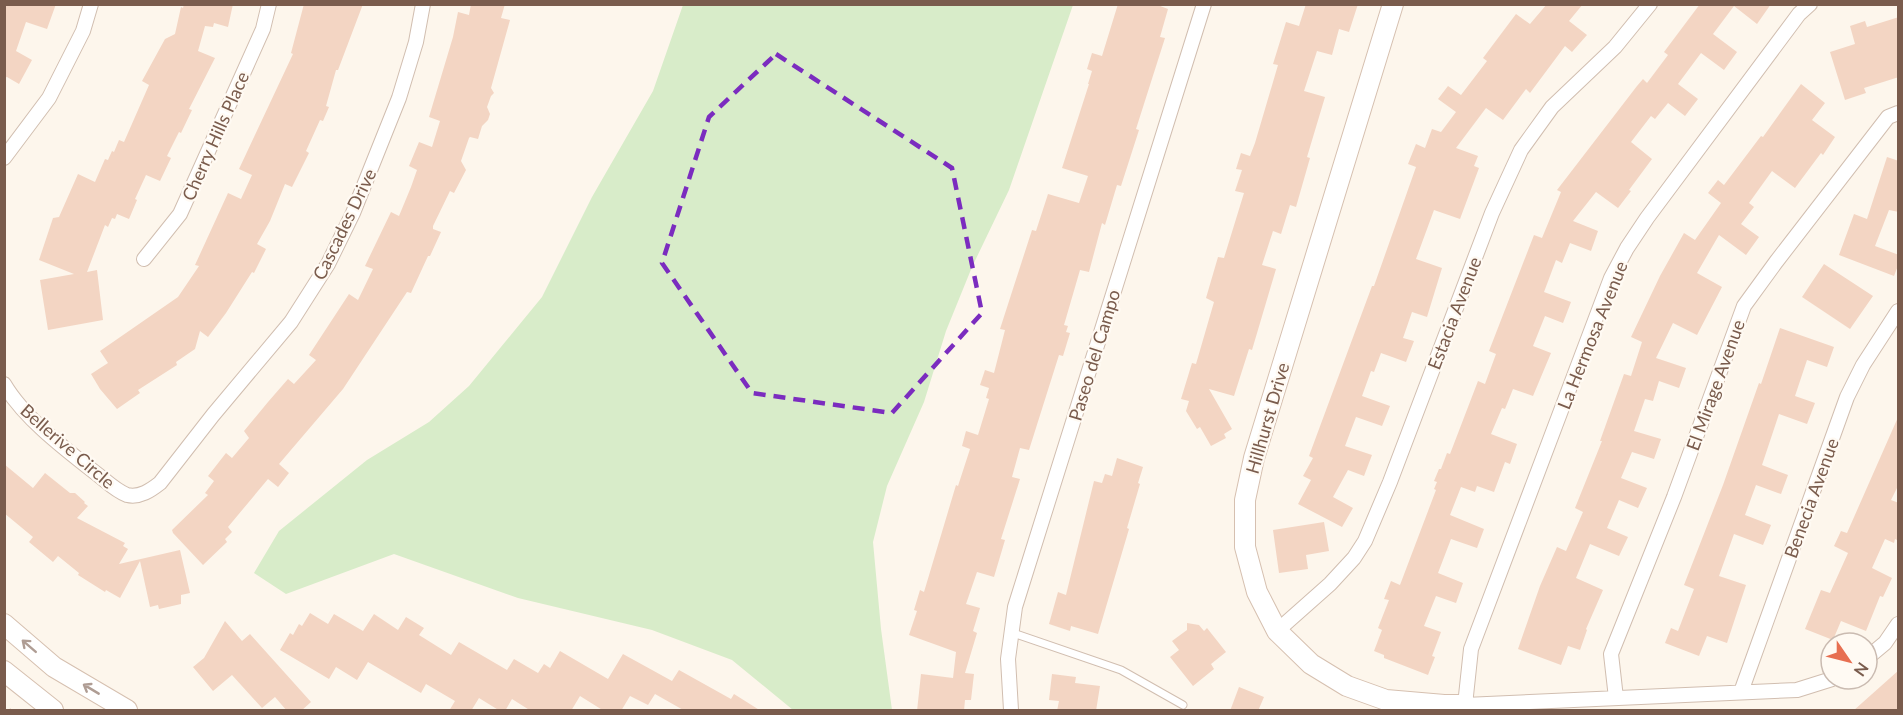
<svg xmlns="http://www.w3.org/2000/svg" width="1903" height="715" font-family="Lato,sans-serif">
<style>
.green{fill:#d8ecc9}
.building{fill:#f3d5c3}
.lines{fill:none;stroke-linecap:round;stroke-linejoin:round}
.lane-casing{stroke:#d1beb0;stroke-width:9}
.street-casing{stroke:#d1beb0;stroke-width:16}
.secondary-casing{stroke:#d6c0b0;stroke-width:22}
.path{stroke:#d9b8a5;stroke-width:3;stroke-dasharray:1.5 4.5;stroke-linecap:butt}
.lane{stroke:#fff;stroke-width:7}
.street{stroke:#fff;stroke-width:14}
.secondary{stroke:#fff;stroke-width:20}
.oneway{stroke:#af9d94}
.marked{fill:none;stroke:#7b2cbf;stroke-width:4.5;stroke-dasharray:12 8;stroke-linejoin:round}
.labels{text-anchor:middle;dominant-baseline:central;stroke-width:4.5;stroke-linejoin:round;paint-order:stroke}
.street-label{font-size:18px;fill:#7a5c4d;stroke:#fffaf3}
</style>
<rect width="100%" height="100%" fill="#fdf6ec"/>
<!-- green -->
<path class="green" d="M683,5H1073L1009,190L972,267L946,331L924,402L887,486L873,542L881,629L892,710H793L732,660L652,630L518,598L394,554L286,594L254,573L279,531L367,460L429,422L469,386L542,297L592,197L653,91Z"/>
<!-- building -->
<path class="building" d="M4,4H56L47,29L26,22L16,51L32,60L19,84L7,77L4,78Z
M184,4H233L228,27L214,23L213,27L205,26L198,51L215,58L189,109L192,110L181,133L179,132L167,156L171,158L160,181L146,175L135,199L137,200L129,219L117,214L115,219L112,218L108,227L105,225L87,272L97,270L103,320L48,330L40,280L74,274L39,260L53,218L59,217L78,174L95,182L105,159L108,160L112,151L114,152L119,140L124,142L149,85L142,81L165,39L175,34L181,7L183,8Z
M304,4H363L338,70H336L326,106L329,107L323,121L320,120L306,151L309,153L292,187L285,184L270,221L257,244L266,249L254,273L252,272L226,313L208,337L200,331L195,349L176,362L177,365L138,390L140,393L117,409L100,389L91,374L108,363L100,351L178,297L199,266L195,265L228,193L241,199L252,175L239,169L293,54L291,53Z
M471,4H505L501,18L510,20L491,88L494,93L491,96L487,107L490,114L488,120L482,126L478,139L470,137L469,138L461,161L466,170L454,193L450,191L433,226V229L441,232L430,256H428L411,293L407,292L343,389L279,464L289,473L278,487L268,479L228,527L232,532L225,539L227,542L203,565L173,533L172,530L208,495L205,493L214,481L208,476L226,453L232,458L249,438L244,431L268,402L288,379L294,384L316,360L309,355L349,294L358,300L373,269L365,266L391,212L399,216L411,187L417,170L409,166L419,142L432,147L440,121L429,117L453,37L458,12L469,15Z
M1118,4H1155L1168,9L1160,37L1165,38L1136,129L1139,130L1121,186L1117,185L1105,225L1102,223L1089,272L1080,270L1064,325L1068,326L1066,332L1070,333L1063,356L1059,355L1029,450L1020,448L1012,477L1020,479L1001,539L1005,540L994,577L977,572L966,604L980,608L973,631L977,633L965,673L974,674L971,700H965L964,711H917L921,674L953,678L956,652L909,635L917,611L914,610L920,590L924,592L956,485L958,486L970,449L962,446L966,431L978,435L989,399L986,398L989,388L980,385L985,370L994,373L1005,330L1000,329L1032,230L1036,231L1048,194L1079,203L1088,176L1062,168L1089,84H1088L1092,71L1087,69L1092,53L1102,56Z
M1306,4H1358L1349,32L1339,29L1332,55L1317,51L1304,91L1325,97L1307,157L1310,158L1296,207L1290,205L1281,234L1273,231L1262,265L1276,269L1252,350L1249,349L1234,396L1209,389L1232,429L1224,434L1226,438L1211,446L1200,427L1197,429L1186,411L1189,401L1181,399L1192,363L1196,364L1214,302L1206,298L1218,257L1224,258L1244,193L1235,191L1242,170L1236,169L1241,153L1250,156L1255,143L1278,65L1273,64L1286,22L1299,26Z
M1547,4H1583L1569,21L1587,35L1572,52L1565,46L1530,93L1526,89L1503,120L1486,108L1456,148L1478,156L1474,166L1479,168L1460,219L1434,210L1416,259L1442,268L1427,317L1412,312L1403,338L1414,341L1406,362L1381,353L1374,372L1371,371L1362,396L1390,406L1382,426L1356,417L1345,446L1372,455L1364,476L1348,470L1333,497L1353,508L1342,527L1298,504L1311,480L1303,476L1313,458L1309,456L1372,286H1374L1416,167L1408,164L1416,144L1425,148L1432,129L1441,132L1456,112L1438,99L1448,86L1461,95L1487,61L1483,58L1516,14L1530,24Z
M1700,4H1771L1757,24L1734,6L1713,34L1737,52L1724,70L1701,53L1678,84L1698,99L1685,116L1668,103L1655,119L1651,116L1631,142L1652,159L1629,190L1631,191L1618,208L1596,192L1573,221L1598,231L1591,251L1570,243L1562,263L1556,260L1544,292L1571,302L1563,323L1545,316L1533,346L1551,353L1533,396L1513,389L1505,409L1502,408L1491,434L1517,444L1510,464L1505,462L1494,492L1477,486L1475,492L1461,487L1450,515L1484,529L1477,548L1451,539L1438,573L1463,583L1456,603L1436,596L1424,626L1441,632L1432,656L1435,657L1428,675L1384,658V655L1374,651L1382,630L1378,628L1389,600L1384,599L1391,581L1400,585L1436,490L1434,489L1437,482L1434,481L1439,469H1441L1447,453L1450,454L1478,381L1485,384L1496,354L1489,351L1534,235L1542,238L1561,192L1557,190L1637,86L1643,79L1647,83L1668,55L1664,52Z
M1899,17V77L1864,88L1866,93L1845,100L1830,52L1855,44L1850,26L1865,21L1867,27Z
M1801,84L1825,103L1812,120L1835,137L1823,155L1821,153L1795,188L1772,171L1749,203L1754,207L1741,224L1759,237L1746,255L1719,235L1697,273L1722,287L1697,335L1673,323L1656,358L1686,368L1679,388L1659,381L1653,401L1645,399L1634,431L1661,439L1654,459L1632,452L1621,478L1647,488L1638,508L1619,500L1607,528L1628,537L1619,556L1590,544L1576,578L1603,590L1586,629L1587,630L1580,650L1568,646L1561,665L1518,649L1540,586L1557,547L1566,551L1583,512L1575,508L1602,441H1600L1624,374L1631,376L1642,342L1631,337L1660,276L1684,233L1695,240L1721,203L1708,193L1718,180L1724,185L1761,136L1763,137Z
M1887,157L1899,161V212L1889,210L1875,246L1899,255V263L1894,276L1839,255L1854,214L1867,219Z
M1824,264L1873,296L1850,329L1802,297Z
M1780,328L1834,347L1827,367L1807,360L1795,396L1815,403L1807,424L1779,414L1762,465L1788,475L1781,494L1756,485L1745,515L1771,525L1763,545L1734,534L1719,576L1746,585L1727,643L1707,636L1699,656L1665,643L1671,628L1678,631L1694,589L1684,585L1723,485L1759,383L1761,384Z
M1899,415V484L1891,500L1899,503V541L1895,539L1894,543L1885,539L1872,568L1892,578L1883,597L1880,596L1866,631L1841,621L1833,640L1805,629L1821,590L1830,593L1848,553L1834,546L1841,531L1847,533Z
M1117,458L1143,467L1138,483L1140,484L1127,528L1129,529L1098,634L1071,626L1070,631L1049,624L1058,592L1066,595L1094,481L1102,483L1105,474L1112,476Z
M4,464L33,488L45,473L70,493H75L85,502L84,503L88,506L77,518L125,543L123,546L128,549L119,564L180,550L190,593L181,595V604L159,609L158,605L150,607L140,561L120,598L106,590L105,592L78,575L79,573L58,556L53,562L29,542L33,537L4,513Z
M1324,522L1329,551L1306,555L1308,569L1279,573L1273,530Z
M310,613L328,624L334,614L363,631L374,614L398,630L406,617L424,628L419,635L451,655L459,642L507,670L514,659L538,673L544,664L550,668L560,651L608,679L623,654L672,681L679,670L731,699L734,694L761,711H685L655,694L648,705L630,696L621,711H604L580,696L571,711H531L512,699L505,711H500L479,698L471,711H449L455,701L426,684L421,693L368,662L357,680L336,667L329,679L280,650L290,633L293,635L299,624L302,626Z
M225,621L242,641L250,634L311,702L301,711H287L275,697L262,708L232,675L213,691L193,667L204,658Z
M1187,623L1199,625L1204,631L1207,628L1226,652L1211,664L1214,669L1193,686L1170,657L1179,650L1172,641L1187,630Z
M1899,670V711H1853Z
M1052,674L1076,677L1075,683L1100,686L1096,711H1057L1059,701L1049,700Z
M1239,687L1264,697L1258,711H1230Z"/>
<g class="lines">
<!-- lane casing -->
<g class="lane-casing">
<path id="lane" d="M1010,632L1121,670L1183,705"/>
</g>
<!-- street casing -->
<g class="street-casing">
<path id="street" d="M1810,4L1799,14L1647,218L1627,248L1611,278L1471,649L1465,705L1797,690L1832,679
M4,158L49,98L83,31L91,4
M144,259L180,214L263,29L269,4
M4,384C24,418 65,449 97,474C106,481 116,491 127,495C140,498 151,490 160,483L213,415L291,322L328,264L353,213L399,98L416,42L423,4
M1277,631L1330,584L1354,558L1365,541L1390,482L1492,213L1521,150L1552,107L1615,47L1650,4
M1867,658L1885,643L1898,624
M1741,692L1847,397L1863,365L1898,311
M1616,698L1611,654L1674,497L1744,306L1776,262L1888,117L1898,113
M1011,710L1008,659L1015,607L1204,4"/>
</g>
<!-- secondary casing -->
<g class="secondary-casing">
<path id="secondary" d="M1393,4L1254,458L1245,500V547L1257,592L1277,631L1311,664L1347,686L1386,700L1444,705H1465V710
M4,624L54,667L127,710
M4,671L53,710"/>
</g>
<!-- path -->
<path class="path" d="M4,707L10,710"/>
<!-- lane -->
<use href="#lane" class="lane"/>
<!-- street -->
<use href="#street" class="street"/>
<!-- secondary -->
<use href="#secondary" class="secondary"/>
</g>
<!-- one-way arrows -->
<defs><path id="oneway-shaft" d="M-6 0H5M1.5-3L5.5 0L1.5 3" fill="none" stroke-width="1.6" stroke-linecap="round" stroke-linejoin="round" transform="scale(1.5)"/></defs>
<g class="oneway">
<use href="#oneway-shaft" transform="translate(29 646) rotate(-139)"/>
<use href="#oneway-shaft" transform="translate(91 689) rotate(-149)"/>
</g>
<!-- marked area -->
<path class="marked" d="M776,54L952,168L982,313L892,413L752,393L662,263L709,117Z"/>
<g class="labels">
<!-- street labels -->
<g class="street-label">
<text transform="translate(215 136) rotate(-66)">Cherry Hills Place</text>
<text transform="translate(344 224) rotate(-64)">Cascades Drive</text>
<text transform="translate(1454 313) rotate(-69)">Estacia Avenue</text>
<text transform="translate(1592 335) rotate(-68)">La Hermosa Avenue</text>
<text transform="translate(1094 355) rotate(-73)">Paseo del Campo</text>
<text transform="translate(1715 385) rotate(-70)">El Mirage Avenue</text>
<text transform="translate(1267 418) rotate(-74)">Hillhurst Drive</text>
<text transform="translate(68 446) rotate(41)">Bellerive Circle</text>
<text transform="translate(1811 498) rotate(-70)">Benecia Avenue</text>
</g>
</g>
<!-- border -->
<rect width="1903" height="715" fill="none" stroke="#7a5c4d" stroke-width="12"/>
<!-- north arrow -->
<g transform="translate(1849 661) rotate(125)"><circle r="28" fill="#fffaf3" stroke="#cabbb1" stroke-width="1.5"/>
<path d="M0-4.5L10 22L0 15L-10 22Z" fill="#e76f51"/>
<text y="-9" font-size="16" font-weight="bold" text-anchor="middle" fill="#7a5c4d">N</text>
</g>
</svg>
